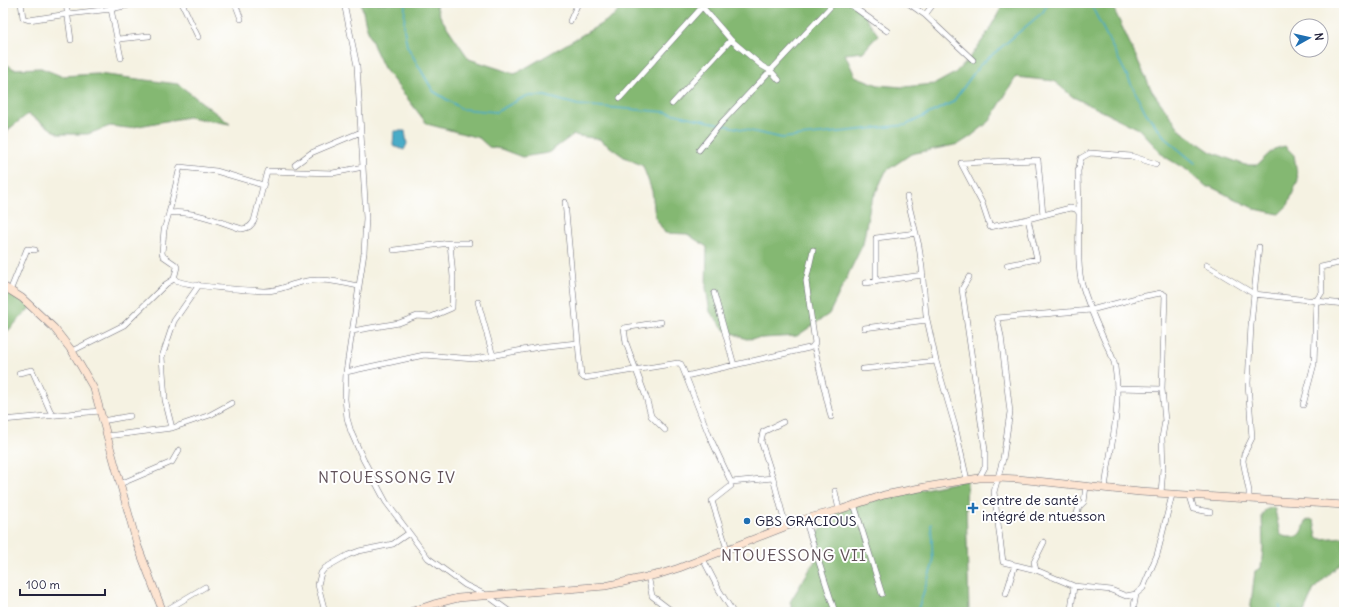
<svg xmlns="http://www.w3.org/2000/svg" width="1347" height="615" font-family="Delius,sans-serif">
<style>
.forest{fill:#84b872;stroke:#536d56}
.water{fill:#48acc7;stroke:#356781}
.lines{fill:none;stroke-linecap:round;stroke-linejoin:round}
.stream{stroke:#48acc7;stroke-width:1.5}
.street-casing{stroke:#6c6b75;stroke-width:6}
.secondary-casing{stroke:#6c6b75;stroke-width:8}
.street{stroke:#fff;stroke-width:5}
.secondary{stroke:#fde4d1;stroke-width:7}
.poi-dot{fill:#1f6fb2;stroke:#fff;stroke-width:1.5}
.labels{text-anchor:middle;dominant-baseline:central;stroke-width:4;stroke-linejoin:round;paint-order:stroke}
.poi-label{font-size:14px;fill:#22223b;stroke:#fff;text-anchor:start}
.quarter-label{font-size:16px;letter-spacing:1px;fill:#605159;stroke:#fff}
</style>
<rect width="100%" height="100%" fill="#fff"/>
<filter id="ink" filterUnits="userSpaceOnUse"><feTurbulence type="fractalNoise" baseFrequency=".025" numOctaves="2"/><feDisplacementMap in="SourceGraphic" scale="8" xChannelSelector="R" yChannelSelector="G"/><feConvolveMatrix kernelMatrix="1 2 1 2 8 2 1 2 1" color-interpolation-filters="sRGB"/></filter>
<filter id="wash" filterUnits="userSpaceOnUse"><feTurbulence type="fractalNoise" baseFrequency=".012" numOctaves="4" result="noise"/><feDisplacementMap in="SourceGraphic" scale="16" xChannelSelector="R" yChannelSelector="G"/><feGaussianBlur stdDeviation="0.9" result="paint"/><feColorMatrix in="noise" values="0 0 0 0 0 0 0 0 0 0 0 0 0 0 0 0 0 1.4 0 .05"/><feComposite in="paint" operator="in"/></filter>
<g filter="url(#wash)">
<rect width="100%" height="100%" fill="#f5f2e2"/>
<!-- forest -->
<path class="forest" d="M361,3H435L441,18L469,59L515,74L613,17L626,3H856L878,35L863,52L845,54L855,76L878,85L902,87L935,84L955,73L972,55L986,35L1004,3H1111L1152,91L1181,131L1211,152L1245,165H1257L1274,149L1285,146L1294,155L1298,180L1288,205L1279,214L1255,209L1211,187H1207L1187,170L1165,157L1139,129L1073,97L1054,81L1016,77L990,121L970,137L959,144L911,154L886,171L870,205L863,244L829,314L797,336L746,339L724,329L710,312L706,288L707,247L687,234L665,233L655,217L652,191L643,166L624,157L599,139L573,135L548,153L522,157L501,149L489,147L479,138L427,124L384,68L374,47L366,25Z
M3,62L14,69L41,68L61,76L98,74L178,84L230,124L188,117L128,128L110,126L88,134H59L28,114L9,129L3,143Z
M3,286L31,307L3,336Z
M967,480L966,504L969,612H793L790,602L816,559L817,534L839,510L854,504Z
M1273,507L1275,510L1280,534C1283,536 1285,537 1289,537C1303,537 1302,532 1306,521L1310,519L1314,521L1317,537L1321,539L1344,537V560L1314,589L1304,612H1250L1255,571L1261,568L1263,548L1262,516L1265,510Z"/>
<!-- water -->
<path class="water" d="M394,131H405L407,144L404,150L393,146Z"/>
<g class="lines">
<!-- stream -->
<path class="stream" d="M405,3L404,29L407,46L433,91L462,109L496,112L526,96H545L578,105L666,112L782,138L906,125L953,102L979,66L1043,12L1048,3
M1090,3L1146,113L1167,140L1195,163
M1280,606V612
M917,612L933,564L931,524"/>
</g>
</g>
<g filter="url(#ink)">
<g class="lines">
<!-- street casing -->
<g class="street-casing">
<path id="street" d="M21,3L23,18L29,20L68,14L111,9L121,58
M66,3L71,40
M182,3L198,37
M235,3L241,19
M344,3L357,66L366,218L364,253L346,372L345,399L347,418L351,432L363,459L386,502L428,558L465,585L488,596L510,612
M699,3L731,40L762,66L771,71L779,80
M848,3L887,31
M908,3L925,15L973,60
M109,9L113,3
M111,9L138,3
M925,15L934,3
M570,21L578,3
M118,39L149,36
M620,98L703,6
M672,104L731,40
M699,150L722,122L834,3
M295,165L311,153L361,132
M907,197L919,246L922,268L926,315L930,333L936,361L955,426L967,480
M565,202L581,375L584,378L678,363L681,364L709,435L731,482V486L712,501L727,549
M169,213C193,210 220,222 242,229C249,228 251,226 254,221L267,171L333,173L363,167
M1079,213L1078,171L1081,158L1090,153L1131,156L1156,164
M1043,215L1038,160L961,163L982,203L990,227L1028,219L1070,208L1076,209L1079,213C1079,232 1077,262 1081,280C1086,301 1096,322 1105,342C1109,350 1114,358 1115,367C1122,408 1110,448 1105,488
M394,250L450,243H469
M1007,265L1037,259L1028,219
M1206,265L1254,294
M969,277L962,289L985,450V467L979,478
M174,279L177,267L176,265L163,256L162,253L164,230L169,213L180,167L216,171L263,185
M876,282V238L916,233
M865,283L923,275
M10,291L27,249L35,250
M714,293L734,365
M1254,294L1259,247
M478,302L493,356
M661,322L624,328L626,343L646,397L651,416L665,430
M864,328L927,320
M352,331L399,323L417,316L431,317L452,308L453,277L450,243
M814,346L831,417
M72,351L124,325L166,284L174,279C184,287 249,290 265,291C280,291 288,285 302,282C320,277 340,282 358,286
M863,369L936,361
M346,372L424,355L474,359L539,347L577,343
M19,373L32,370L52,415
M686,376L809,348L812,347L815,343L806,281L813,250
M1117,388L1162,389
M1303,405L1314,364L1316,301L1322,292L1321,267L1339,263
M3,420L100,411
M102,421L130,416
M172,428L165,400L162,357L174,321L199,285
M107,436L172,428L210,415L232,403
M773,478L761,441L763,432L783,422
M731,482L773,478L786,527
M120,484L172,462L179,450
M835,491L839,510
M1190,496L1194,509L1210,512
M1249,500V491L1243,461L1244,454L1252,438L1248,383L1251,325L1254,294L1344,304
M854,504L882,594
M805,519L835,612
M1075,519L1079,507L1084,502L1086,486
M703,559L719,590L733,612
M1036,570L1034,562L1044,542
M648,575L652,596L669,609L675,612
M1006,594L1015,565
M1136,594L1126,596L1111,590L1074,586L1036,570L1003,562L994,492L1003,459L1010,412L1001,336L997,318L1091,310L1140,297L1161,293L1165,295L1162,389L1165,421L1162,438L1163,469L1161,493
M163,612L205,587
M325,612L318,585L321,573L325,568L348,555L359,551L393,544L409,533
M1072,612L1071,610L1074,586
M1133,612L1136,594L1143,588L1157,555L1172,495"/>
</g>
<!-- secondary casing -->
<g class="secondary-casing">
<path id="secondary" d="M3,286L22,298L54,328L72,351L94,389L137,544L163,612
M410,612L434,604L458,598L605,586L660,574L679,568L805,519L839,510L884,495L925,487L979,478H998L1018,479L1140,492L1344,505"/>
</g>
<!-- street -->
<use href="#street" class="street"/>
<!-- secondary -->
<use href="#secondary" class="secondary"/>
</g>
</g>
<!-- markers -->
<g class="poi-dot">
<path d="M971 502h4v4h4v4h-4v4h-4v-4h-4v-4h4z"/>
<circle cx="747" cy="521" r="4"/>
</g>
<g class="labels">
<!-- poi labels -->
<g class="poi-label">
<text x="982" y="500">centre de santé<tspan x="982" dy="16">intégré de ntuesson</tspan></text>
<text x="755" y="521">GBS GRACIOUS</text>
</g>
<!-- quarter labels -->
<g class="quarter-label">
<text x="387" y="477">NTOUESSONG IV</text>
<text x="794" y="555">NTOUESSONG VII</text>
</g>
</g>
<!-- margin -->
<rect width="1347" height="615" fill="none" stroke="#fff" stroke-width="16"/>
<!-- north arrow -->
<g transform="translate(1309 38) rotate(82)"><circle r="19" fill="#ffffff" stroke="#a7a7b1"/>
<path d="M0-3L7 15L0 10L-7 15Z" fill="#1f6fb2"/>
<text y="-6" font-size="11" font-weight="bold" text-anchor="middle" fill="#22223b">N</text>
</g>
<!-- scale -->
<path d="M20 589v6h85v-6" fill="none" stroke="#22223b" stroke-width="2"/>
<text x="26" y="589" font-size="12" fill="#22223b" stroke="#ffffff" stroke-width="3" paint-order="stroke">100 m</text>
</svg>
